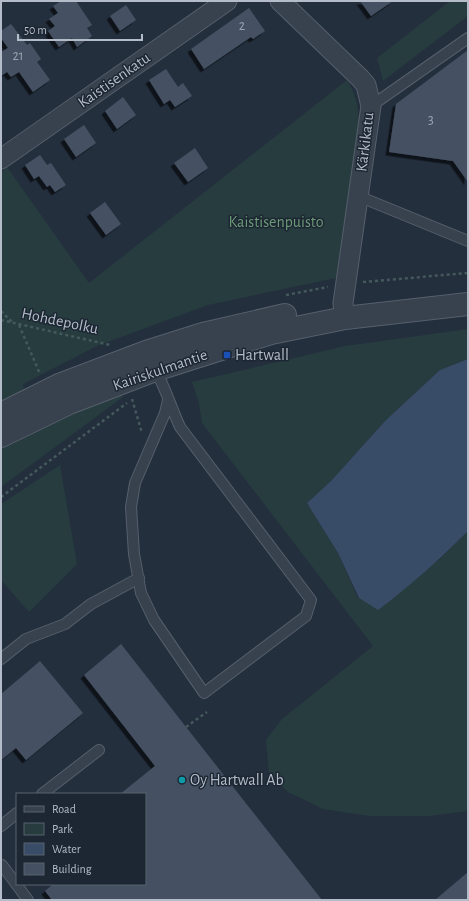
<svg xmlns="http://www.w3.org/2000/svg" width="469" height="901" font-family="'Alegreya Sans',sans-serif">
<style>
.green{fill:#263c3f}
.water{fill:#394c67}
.building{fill:#455162;filter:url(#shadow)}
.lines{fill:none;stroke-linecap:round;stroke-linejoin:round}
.service-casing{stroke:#565f6c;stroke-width:12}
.minor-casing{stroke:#565f6c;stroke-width:21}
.tertiary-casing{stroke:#565f6c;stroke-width:24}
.path{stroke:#44595c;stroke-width:2.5;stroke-dasharray:3 3;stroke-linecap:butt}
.service{stroke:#38414e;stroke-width:10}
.minor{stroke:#38414e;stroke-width:19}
.tertiary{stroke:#38414e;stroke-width:22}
.transit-dot{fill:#1a4fb4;stroke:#1d2633;stroke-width:1.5}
.culture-dot{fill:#0f9aa8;stroke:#1d2633;stroke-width:1.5}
.labels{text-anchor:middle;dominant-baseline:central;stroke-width:3;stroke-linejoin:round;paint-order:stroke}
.number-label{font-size:14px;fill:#98a1af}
.street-label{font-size:16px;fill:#b4bcc9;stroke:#1d2633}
.park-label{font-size:16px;fill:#6b9a76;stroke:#1d2633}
.poi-label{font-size:16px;fill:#b4bcc9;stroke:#1d2633;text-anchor:start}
</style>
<defs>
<filter id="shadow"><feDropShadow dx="-3.5" dy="3.5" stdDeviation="0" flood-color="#0009"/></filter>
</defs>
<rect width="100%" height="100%" fill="#242f3e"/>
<!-- green -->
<path class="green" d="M450,1H468V16L383,81L377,58Z
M347,80C356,94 358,106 359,122L336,278L208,305L97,346L23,384L24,391L1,404V172L7,167L89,283Z
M468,329V359L440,370L386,420L331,481L307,503L338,553L358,598L439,560L468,531V811L430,816H369L323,809L288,792L269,774L266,740L282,719L373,646L202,423L199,403L192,382L345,346Z
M118,390L123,397L1,487V444Z
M60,465L77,564L29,612L1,580V504Z"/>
<!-- water -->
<path class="water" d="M468,359V531C439,560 410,586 378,610L359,598L338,553L307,503L331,481L386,420L440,370Z"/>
<!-- building -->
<path class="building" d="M61,1H76L92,25L87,28L92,36L77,47L72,38L59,47L48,31L55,26L49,19L58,13L53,6Z
M360,1H393L371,16Z
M126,5L136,20L120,31L110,16Z
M249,8L265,31L253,39L251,37L204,69L191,49Z
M11,24L27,45L30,43L41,59L37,62L50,80L33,92L19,72L11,77L7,72L1,76V52L8,48L1,38V31Z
M468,50V182L453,161L389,152L396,104Z
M166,69L178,87L183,83L192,96L175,107L170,100L164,104L149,80Z
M123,97L136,115L117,129L105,111Z
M84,125L96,143L76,157L64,139Z
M195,148L208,168L188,182L174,163Z
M40,155L47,165L51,163L66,185L55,192L50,185L47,187L39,176L34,179L25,165Z
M105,202L121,224L106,235L90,213Z
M121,644L186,727L322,900H52L45,891L53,884H145V794H120L155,766L84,675Z
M40,661L83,713L26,760L16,748L1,760V694Z
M468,872V900H435Z"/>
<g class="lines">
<!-- service casing -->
<g class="service-casing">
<path id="service" d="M371,106L468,38
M358,196L468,241
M155,369C165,387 171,407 180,427L311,600L306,616L204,693L154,620L141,593L134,554L131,507L135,483L165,413L168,400
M1,659L26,639L65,624L91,604L139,578
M42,794L99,750
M1,826L17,813
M2,865L28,900"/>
</g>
<!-- minor casing -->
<g class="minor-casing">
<path id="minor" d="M280,1L360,78L366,85L371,106L343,303L345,318
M1,159L227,1"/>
</g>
<!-- tertiary casing -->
<g class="tertiary-casing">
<path id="tertiary" d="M1,414L59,385L146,352L203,334L285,315
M1,436L69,403L155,370L271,333L345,318L468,304"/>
</g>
<!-- path -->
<path class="path" d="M363,282L468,273
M286,295L328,287
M1,311L13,323
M1,320L110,345
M19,325L40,374
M132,399L142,433
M1,497L127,403
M186,727L207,712"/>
<!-- service -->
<use href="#service" class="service"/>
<!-- minor -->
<use href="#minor" class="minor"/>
<!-- tertiary -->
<use href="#tertiary" class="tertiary"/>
</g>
<!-- markers -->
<rect class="transit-dot" x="223" y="351" width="8" height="8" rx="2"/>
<circle class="culture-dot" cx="182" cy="780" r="4"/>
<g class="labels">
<!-- number labels -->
<g class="number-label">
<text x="242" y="26">2</text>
<text x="18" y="56">21</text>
<text x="431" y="120">3</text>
</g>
<!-- street labels -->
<g class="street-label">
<text transform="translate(114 80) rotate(-35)">Kaistisenkatu</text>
<text transform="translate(365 142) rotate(-83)">Kärkikatu</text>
<text transform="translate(60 321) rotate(12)">Hohdepolku</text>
<text transform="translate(160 370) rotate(-19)">Kairiskulmantie</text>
</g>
<!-- park labels -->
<g class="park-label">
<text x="276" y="222">Kaistisenpuisto</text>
</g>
<!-- poi labels -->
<g class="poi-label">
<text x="235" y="355">Hartwall</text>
<text x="190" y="780">Oy Hartwall Ab</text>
</g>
</g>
<!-- border -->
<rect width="469" height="901" fill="none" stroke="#b4bcc9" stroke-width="4"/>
<!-- legend -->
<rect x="16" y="793" width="130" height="92" fill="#1d2633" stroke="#59626f"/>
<rect x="24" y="806" width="20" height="6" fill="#38414e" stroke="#59626f"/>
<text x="52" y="813" font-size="12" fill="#b4bcc9">Road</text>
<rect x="24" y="823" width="20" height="12" fill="#263c3f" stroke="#59626f"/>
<text x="52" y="833" font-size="12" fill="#b4bcc9">Park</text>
<rect x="24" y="843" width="20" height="12" fill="#394c67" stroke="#59626f"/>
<text x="52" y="853" font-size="12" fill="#b4bcc9">Water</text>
<rect x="24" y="863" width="20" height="12" fill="#455162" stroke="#59626f"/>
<text x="52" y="873" font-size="12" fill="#b4bcc9">Building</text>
<!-- scale -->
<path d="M18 34v6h124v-6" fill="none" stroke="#b4bcc9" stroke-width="2"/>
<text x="24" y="34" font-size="12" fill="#b4bcc9" stroke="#1d2633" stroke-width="3" paint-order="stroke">50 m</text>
</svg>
